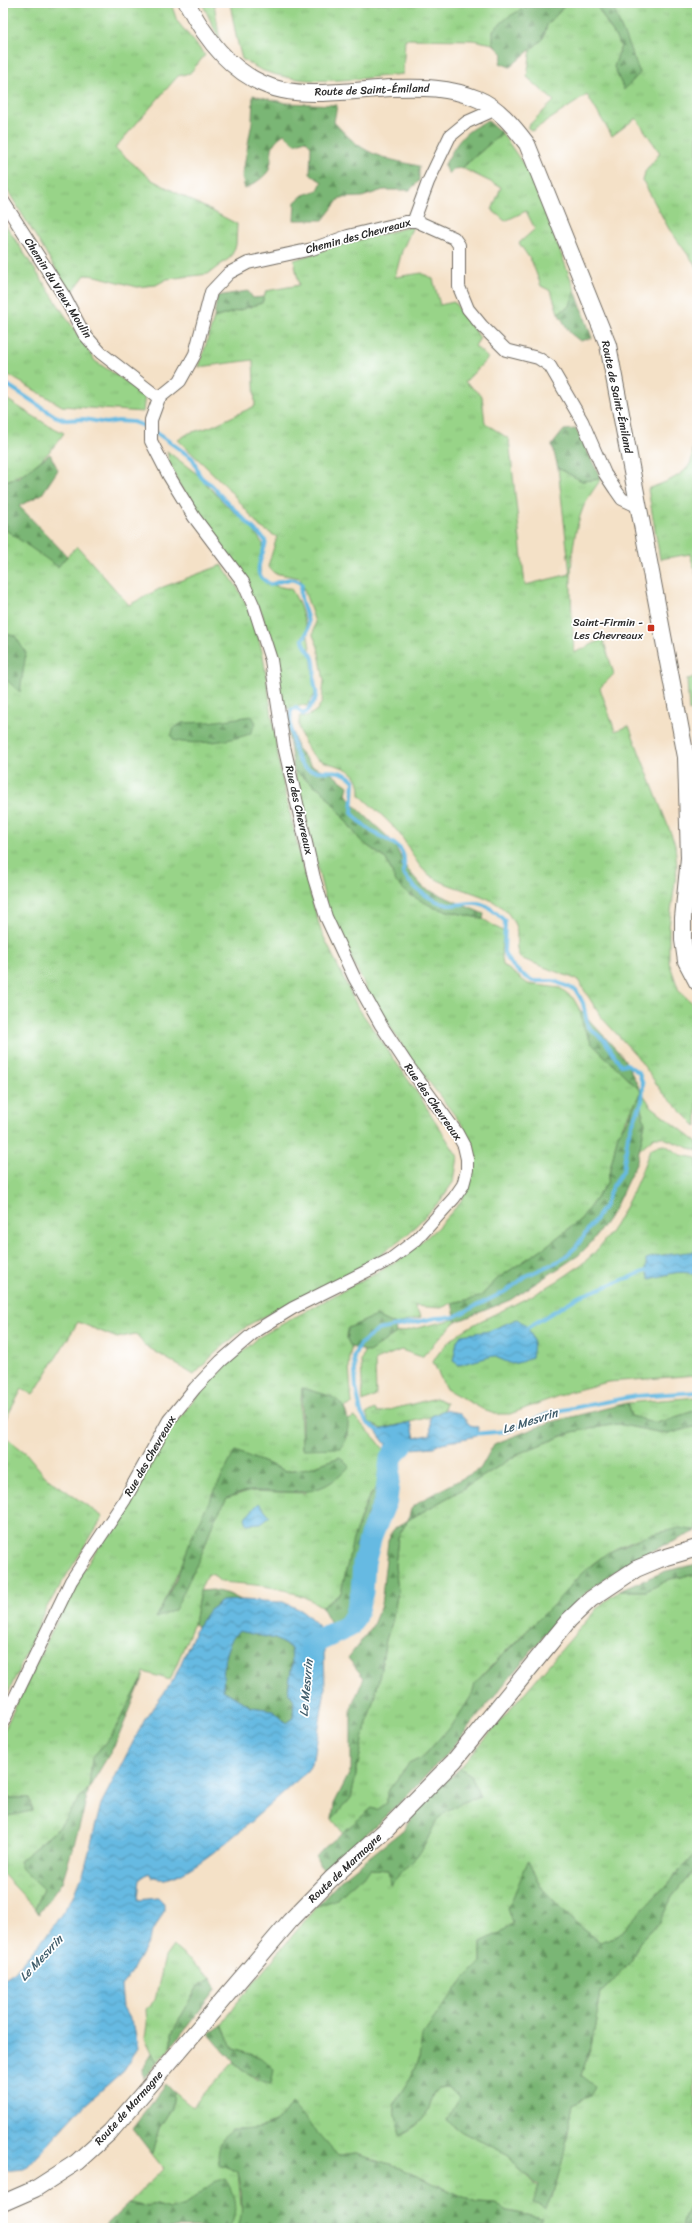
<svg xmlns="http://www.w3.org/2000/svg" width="700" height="2231" font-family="Sriracha,sans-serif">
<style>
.grass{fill:url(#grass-tufts);stroke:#62805a;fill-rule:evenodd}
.forest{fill:url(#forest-firs);stroke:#527050}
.water{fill:url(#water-waves);stroke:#487286;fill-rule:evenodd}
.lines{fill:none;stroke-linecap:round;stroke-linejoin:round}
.stream{stroke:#66bae2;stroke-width:4}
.river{stroke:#66bae2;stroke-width:23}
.street-casing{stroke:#716b62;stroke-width:14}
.secondary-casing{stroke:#716b62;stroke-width:18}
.street{stroke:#fff;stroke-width:12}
.secondary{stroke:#fff;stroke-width:16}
.poi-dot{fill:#c8321e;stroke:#fff;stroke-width:1.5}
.labels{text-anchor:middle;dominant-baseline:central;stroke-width:3.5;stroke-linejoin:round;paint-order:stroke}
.street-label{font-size:11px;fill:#2b2b2b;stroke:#fff}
.poi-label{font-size:11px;fill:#2b2b2b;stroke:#fff;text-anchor:end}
.water-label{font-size:12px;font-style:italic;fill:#405d6b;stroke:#fff}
</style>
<defs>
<pattern id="grass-tufts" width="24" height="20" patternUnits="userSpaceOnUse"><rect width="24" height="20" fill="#98d488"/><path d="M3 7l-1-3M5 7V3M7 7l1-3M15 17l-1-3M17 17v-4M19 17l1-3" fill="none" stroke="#83b676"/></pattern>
<pattern id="forest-firs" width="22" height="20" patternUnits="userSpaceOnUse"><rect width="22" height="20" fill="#7ab674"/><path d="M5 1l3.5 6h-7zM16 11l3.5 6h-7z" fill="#64945f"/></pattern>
<pattern id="water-waves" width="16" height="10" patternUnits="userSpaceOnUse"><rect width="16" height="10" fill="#66bae2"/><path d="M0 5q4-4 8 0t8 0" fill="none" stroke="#5497b7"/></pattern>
</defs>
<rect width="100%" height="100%" fill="#fff"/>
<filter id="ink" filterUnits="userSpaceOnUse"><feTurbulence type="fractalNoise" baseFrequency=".025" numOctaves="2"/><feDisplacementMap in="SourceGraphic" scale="8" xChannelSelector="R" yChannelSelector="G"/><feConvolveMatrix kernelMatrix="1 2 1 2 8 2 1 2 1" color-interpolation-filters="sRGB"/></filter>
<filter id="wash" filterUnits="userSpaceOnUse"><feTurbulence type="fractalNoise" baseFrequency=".012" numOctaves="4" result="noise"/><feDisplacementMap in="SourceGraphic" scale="16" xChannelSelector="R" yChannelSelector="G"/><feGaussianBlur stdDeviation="0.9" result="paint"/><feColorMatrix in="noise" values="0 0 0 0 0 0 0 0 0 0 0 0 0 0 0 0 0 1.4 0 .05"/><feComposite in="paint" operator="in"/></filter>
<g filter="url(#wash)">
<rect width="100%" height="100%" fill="#f4e1c7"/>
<!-- grass -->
<path class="grass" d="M3,3H171L177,21L205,55L190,73L178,76L115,148L152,180L237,224L236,245L231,257L208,274L167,279L156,285L137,287L96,276L85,275L71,294L3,183Z
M202,3H214L220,41Z
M230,3H533L494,30L493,44L473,40L405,39L403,74C357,79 308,87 264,71C256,68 249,63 242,59L236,36Z
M567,3H595L621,46L614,67L639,73L611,3H697V267L669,229L643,181L645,172L660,153L636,118L612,136L587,95L532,131L527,127L554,101L527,77L531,49L543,39L547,25Z
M502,133L526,168L543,207L575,290L570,306L558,313L551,291L541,286L532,262L519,243L535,229L526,211L505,221L492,210L501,187L462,168Z
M3,221L95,361L145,394L143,412L62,406L3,372Z
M413,226L402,251L395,277L422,273L433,279L440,305L454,302L480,338L475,346L488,358L465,382L482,396L485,423L509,439L525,585L570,574L558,468L582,481L601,479C595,488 587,498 583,508C565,554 572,605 574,653L603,639L614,674L600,688L615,731L629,726L675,844L677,867L669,927V962L679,991L697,1007V1127L663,1093L636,1055L601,1017L578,980L520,958C513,944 520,935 515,925C500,890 455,894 428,874C416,865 410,848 401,836C390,821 373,808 360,795C361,765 339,769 318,759C310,755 306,745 302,737C299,730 298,723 300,716L307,717L317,710L322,702L324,681L318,647L313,635L315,622L300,578L274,573L268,566L277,537L260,527L227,487L178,440L189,433L210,427L255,406L253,360L199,367L214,318L262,303L266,291L299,285L294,260L330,248Z
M3,397L46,424L64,433C48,456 31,473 3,482Z
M697,437V578L690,554L660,559L648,489C662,483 684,477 691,462C694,454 691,444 697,437Z
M167,451L197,474L225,504L252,528L263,544C262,563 255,567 267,584L291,589C309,616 312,662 315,694L307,706L299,705L293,710L284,707L262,613L180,486L169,462Z
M3,528L58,566L77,546L129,605L163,587L222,565L237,587L253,617L263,655L280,770L303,869L321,931L357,1006L416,1091L458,1157L454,1181L440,1201L407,1235L371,1262L248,1325L213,1355L194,1375L146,1346L135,1334L117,1338L78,1322L33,1395L22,1389L3,1424Z
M697,675V707L689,711L687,680Z
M294,771L323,791L361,841L386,859L396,882L435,908L483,919L504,932L501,951L503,965L528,984L560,988L573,998L580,1010L583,1026L592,1044L641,1091L651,1106L697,1142V1151L661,1137H654L639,1150L645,1123L641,1109V1092L618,1134L607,1183L581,1219L545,1247L497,1279L480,1297L452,1303L441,1308L414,1306L421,1317L395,1325L376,1316L348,1328L347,1339L351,1347L349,1367L352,1404L344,1408L332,1397L302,1388L300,1409L302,1449L347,1438L348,1420L355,1417C365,1430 386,1444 387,1461C389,1478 373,1488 367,1501C354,1531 348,1562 341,1593L322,1607C291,1586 257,1585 221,1582L216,1578L214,1575L207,1574L200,1591L194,1623L170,1680L144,1672L142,1680L111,1736L92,1758L89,1788L72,1808L59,1828L19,1861L23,1869L43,1889L35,1908L3,1874V1817L32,1810L29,1798H3V1732L74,1586L166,1436L190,1404L217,1375L259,1337L404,1257L436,1229L460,1203L469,1184L474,1163L463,1126L409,1056L369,994L328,911ZM235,1451L286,1471L309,1468L340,1457L305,1493L249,1491L227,1498L213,1522L203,1551L157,1617Z
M665,1145L681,1155L697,1158V1375L608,1382L569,1392L510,1414H495L486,1411L446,1389L433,1362C451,1329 488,1319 519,1302C542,1291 573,1273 591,1256C617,1231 638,1183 650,1149L657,1146Z
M455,1319L456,1322L441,1336L422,1357L401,1350L375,1360L376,1396L363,1402L361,1362L364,1351L369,1352L396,1333Z
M697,1397V1410L657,1423L631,1416L627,1403Z
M436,1398L446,1403L444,1410L430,1417L382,1429L369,1422L366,1414L375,1409L377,1413Z
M617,1424L668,1434L697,1426V1530C655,1527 611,1545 581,1574C571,1584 563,1596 553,1606C526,1631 500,1656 475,1683L472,1695L455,1721L423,1757L409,1764L387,1792V1803L377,1810L372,1808L343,1833L332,1819L351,1798L366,1726L378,1684L386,1640L392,1622L398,1591L395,1566L398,1537L408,1520L463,1489L520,1453L572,1432Z
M3,1435L26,1453L45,1476L103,1517L45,1610L3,1705Z
M697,1574V1852L618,1936L599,1942L576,1924L541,1887L528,1862L513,1923L500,1933L481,1942V1962L462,1981L423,2036L419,2058L411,2077L394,2103L400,2135C411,2129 423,2123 428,2110C433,2100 429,2097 438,2088L447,2087L460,2097L462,2132L509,2155L517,2168L552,2198L563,2158L573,2104L590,2096L581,2075L591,2047L601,1993L631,1961L639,1943L660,1921L672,1897L697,1866V2033L694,2050L697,2196L685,2215L682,2228H534L542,2218L508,2211L495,2204L477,2203L399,2168L357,2154L338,2156L291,2104C282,2120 274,2126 256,2129L238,2172L242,2216L238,2228H228L231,2225L198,2195L184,2204L169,2209L157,2205L147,2207L129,2203L163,2168L152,2154L159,2128L172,2108L174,2092L192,2107L233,2062L257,2081L260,2057L233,2049L222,2025L236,2004L317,1906L337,1899L370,1869L389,1870L390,1884L422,1850L436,1822L445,1811L463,1802L480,1797L471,1775L460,1768L599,1606L619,1591H646L670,1579Z
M173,1946L211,1979L198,1986L172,2033V2046L157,2063L145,2038L147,2025L146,2009L155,2000L165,1957Z"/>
<!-- forest -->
<path class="forest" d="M533,3H567L547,25L543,39L510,67L500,63L503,54L493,44V30L508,17Z
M595,3H611L640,73L624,90L614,67L621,46Z
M253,95L286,103L337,105L334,122C363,155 378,157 419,166V181L410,190H383L362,197L340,198L323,220H294L295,202L303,195L318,190L322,182L310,174L311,146L305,140L295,144L284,134C266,146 275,152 269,169C268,175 251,186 245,189L242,177L252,122Z
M488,121L502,133L462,168L453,169L449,174L444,166C457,143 462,131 488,121Z
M575,290L592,338L580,341L570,333L558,313L570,306Z
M248,291L253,298L264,297L262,303L214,318L217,296Z
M576,429L601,479L582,481L558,468L552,445L564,430Z
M50,454L58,470L42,494L19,506L67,556L58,567L3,528V482L19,477Z
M3,633L15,636L26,653L20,692L3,677Z
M252,716L256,723L250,734C226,742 199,745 175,741L171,736L174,728L182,723L210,722Z
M286,720L290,723L297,748L312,766L332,774L348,786L346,794L353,804L393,842L407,869L424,888L484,914L483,919L435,908L408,894L396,882L386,859L361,841L323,791L294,771Z
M580,1010L623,1057L641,1091V1109L645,1123L637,1161L613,1212L591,1243L579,1255L510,1300L456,1322L452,1303L480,1297L497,1279L545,1247L581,1219L607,1183L618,1134L628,1119L641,1091L592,1044L583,1026Z
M376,1316L395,1325L396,1333L369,1352L351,1347L347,1339L348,1328Z
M302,1388C311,1391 323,1393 332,1397C352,1407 351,1432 341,1448L302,1449Z
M627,1403L631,1416L657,1423L697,1410V1426L668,1434L617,1424L572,1432L520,1453L463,1489L408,1520L398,1537L395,1566L398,1591L392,1622L386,1640L378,1684L366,1726L351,1798L332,1819L334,1804L351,1770V1708L364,1678L348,1658L372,1627L381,1605L388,1541L393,1530L408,1520L411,1509L422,1500L480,1469L494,1444L551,1422Z
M235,1451L286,1471L309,1468L340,1457L350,1466C317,1502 293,1490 251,1491C243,1491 235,1495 227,1498L213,1522L203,1551L175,1610L156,1618L176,1580L195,1529Z
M387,1462L392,1483C368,1525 349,1577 356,1625L346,1636L338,1638L334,1635L332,1625L322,1607L341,1593L353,1539L368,1499L380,1484Z
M680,1528L697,1531L633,1559L588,1591L544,1635L452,1748L407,1796L327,1871L320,1866L316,1857L323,1849L372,1808L377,1810L387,1803V1792L409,1764L423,1757L455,1721L472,1695L475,1683L557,1601L581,1574L607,1553L648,1535Z
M697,1564V1574L670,1579L646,1591H619L666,1571Z
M213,1590L229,1594L241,1600C214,1601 213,1605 197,1627L194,1623L200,1591Z
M238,1630L275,1639L291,1648L292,1664L288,1691L294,1700L293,1718L286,1723L273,1710L251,1707L223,1690C224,1664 222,1652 238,1630Z
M142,1680L116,1743L89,1788L81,1821L62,1882L39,1914L35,1908L43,1889L22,1869L19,1861L59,1828L72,1808L89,1788L92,1758L111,1736Z
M460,1768L471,1775L480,1797L463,1802L445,1812L436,1822L422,1850L390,1885L388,1870L370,1869L337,1899L317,1906L343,1878L403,1830L420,1806Z
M3,1798H29L32,1811L3,1817Z
M697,1852V1866L672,1897L660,1921L639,1943L631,1961L601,1993L591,2047L581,2075L595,2086L590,2096L573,2104C566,2138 563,2177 546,2208L533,2203L539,2185L517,2168L509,2155L462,2132L447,2121L460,2097L447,2087L438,2088C429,2097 433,2100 428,2110C423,2123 411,2129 400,2135L394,2103L411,2077L419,2058L422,2036L462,1981L481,1962V1942L500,1933L513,1923L508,1909L528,1861L541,1887L576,1924L599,1942L618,1936Z
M211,1979L217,1988L172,2046V2033L198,1986Z
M222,2025L233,2049L260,2057L274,2070L271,2084C244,2077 227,2055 209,2034Z
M152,2053L157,2063L143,2079L142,2069Z
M166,2084L174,2092L172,2108L159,2128L152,2154L132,2128Z
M291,2103L338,2156L357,2154L399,2168L477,2203L495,2204L508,2211L542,2218L534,2228H238C244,2210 242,2191 238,2172L219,2164C216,2151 221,2140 230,2130C259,2129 275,2131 291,2103Z
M225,2179C234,2190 240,2216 228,2228H103L129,2203L147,2207L157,2205L169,2209L184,2204L213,2183Z
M697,2196V2228H682L685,2215Z"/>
<!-- water -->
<path class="water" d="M697,1251V1276C681,1268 667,1275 650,1279L646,1271V1259L656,1256Z
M517,1319C532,1328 536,1341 532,1357L521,1362L512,1364L493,1356L459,1365L453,1361L457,1341L461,1335L489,1331Z
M444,1410L459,1413L470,1425L478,1427L477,1436L442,1443L434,1447L411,1449L400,1454L394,1453L389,1449L376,1431L411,1422L415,1438L431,1434L430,1417Z
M259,1503L270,1516L261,1523L247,1524L245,1518Z
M241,1600L283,1602L303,1611L318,1625L324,1649L325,1689L314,1759L307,1772C276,1797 200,1874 165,1879C161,1880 156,1878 152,1878L149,1873L140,1879L138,1900L158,1898L164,1904V1911L132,1972L121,1986L123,2007L134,2026L138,2048L124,2070L77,2112L25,2169L3,2171V1979L14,1972L47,1935L75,1894L85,1867L101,1804L145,1719L174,1679L197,1627L209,1610L222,1601ZM238,1631L275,1639L291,1648L292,1664L288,1691L294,1700L293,1718L286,1723L273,1710L251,1707L223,1690C224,1665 222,1651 238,1631Z"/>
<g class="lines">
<!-- stream -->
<path class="stream" d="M3,382L55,416L66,420L84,419L106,423L118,421L133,422L150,428L192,458C197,464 196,472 202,478C209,485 211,481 218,493L266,541C265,550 255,567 260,576C262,579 268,582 270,585C281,581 294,575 302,585C295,605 318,621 303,639C304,648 310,651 313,658C315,665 315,670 314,677C314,694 322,691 309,708C307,711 307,712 303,714L296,708L291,710C289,724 292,766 310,770C327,774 339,766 354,781L352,813C359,821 368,830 378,835C398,845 408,849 403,873C412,888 431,901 448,905C457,906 467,902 477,903C488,904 497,914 505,921L504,952L509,962L520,973L533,981H554L576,990L583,1003L588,1027L605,1041L621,1065L627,1064L639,1073L643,1085L642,1101L628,1135L623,1171L612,1187L604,1207L576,1247L561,1260L526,1276L508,1290L454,1317L436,1318L378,1330L359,1345L354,1356L356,1387L361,1413L367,1423L381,1432
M527,1328L578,1297L646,1271
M473,1434L508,1431L552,1412L636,1396L697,1392"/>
<!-- river -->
<path class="river" d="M308,1666L309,1652L317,1641L349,1626L355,1616L362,1592L364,1562L371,1536L386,1500L391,1459L394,1453L402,1445"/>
</g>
</g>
<g filter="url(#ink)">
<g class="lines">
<!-- street casing -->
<g class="street-casing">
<path id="street" d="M3,201L64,296L84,334L101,353L159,398
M414,220L428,182L450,136L467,122L494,110
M159,398L180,381L195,354L211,292L229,273L248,263L312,249L348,236L414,220L454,238L459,245V287L468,309L482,326L506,350L538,358L550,366L582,421L605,474L615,489L622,499L639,507
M3,1722L71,1581L124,1501L169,1420L195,1388L221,1361L257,1330L293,1308L391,1259L416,1240L454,1198L463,1185L467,1170V1159L464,1146L457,1133L406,1063L381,1025L354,977L326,917L314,878L284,746L271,660L254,607L243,582L194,517L169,476L151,441V420L159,398"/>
</g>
<!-- secondary casing -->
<g class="secondary-casing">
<path id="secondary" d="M187,3C207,42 237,80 282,90C315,97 358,90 392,88C422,87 449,87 478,99C498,107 514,127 527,144L608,345L686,757L689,858L683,918V940L686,961L697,982
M3,2203L35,2189L77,2162L110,2132L290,1921L331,1879L388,1828L454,1761L569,1620L591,1599L636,1569L660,1559L697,1548"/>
</g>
<!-- street -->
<use href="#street" class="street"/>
<!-- secondary -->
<use href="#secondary" class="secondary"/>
</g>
</g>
<!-- markers -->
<rect class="poi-dot" x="647" y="624" width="8" height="8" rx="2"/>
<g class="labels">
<!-- street labels -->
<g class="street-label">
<text transform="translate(372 90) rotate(-2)">Route de Saint-Émiland</text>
<text transform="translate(358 236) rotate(-15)">Chemin des Chevreaux</text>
<text transform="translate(58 288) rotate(58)">Chemin du Vieux Moulin</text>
<text transform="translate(617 397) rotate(78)">Route de Saint-Émiland</text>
<text transform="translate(299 810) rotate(77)">Rue des Chevreaux</text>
<text transform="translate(433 1102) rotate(55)">Rue des Chevreaux</text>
<text transform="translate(150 1456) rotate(-60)">Rue des Chevreaux</text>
<text transform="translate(345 1868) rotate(-43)">Route de Marmagne</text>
<text transform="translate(129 2108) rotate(-48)">Route de Marmagne</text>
</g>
<!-- poi labels -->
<g class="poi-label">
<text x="643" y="622">Saint-Firmin -<tspan x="643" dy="13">Les Chevreaux</tspan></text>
</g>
<!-- water labels -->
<g class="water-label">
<text transform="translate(530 1421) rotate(-18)">Le Mesvrin</text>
<text transform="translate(306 1688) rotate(-85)">Le Mesvrin</text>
<text transform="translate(41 1958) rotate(-47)">Le Mesvrin</text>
</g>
</g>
<!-- margin -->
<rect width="700" height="2231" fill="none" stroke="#fff" stroke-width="16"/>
</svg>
